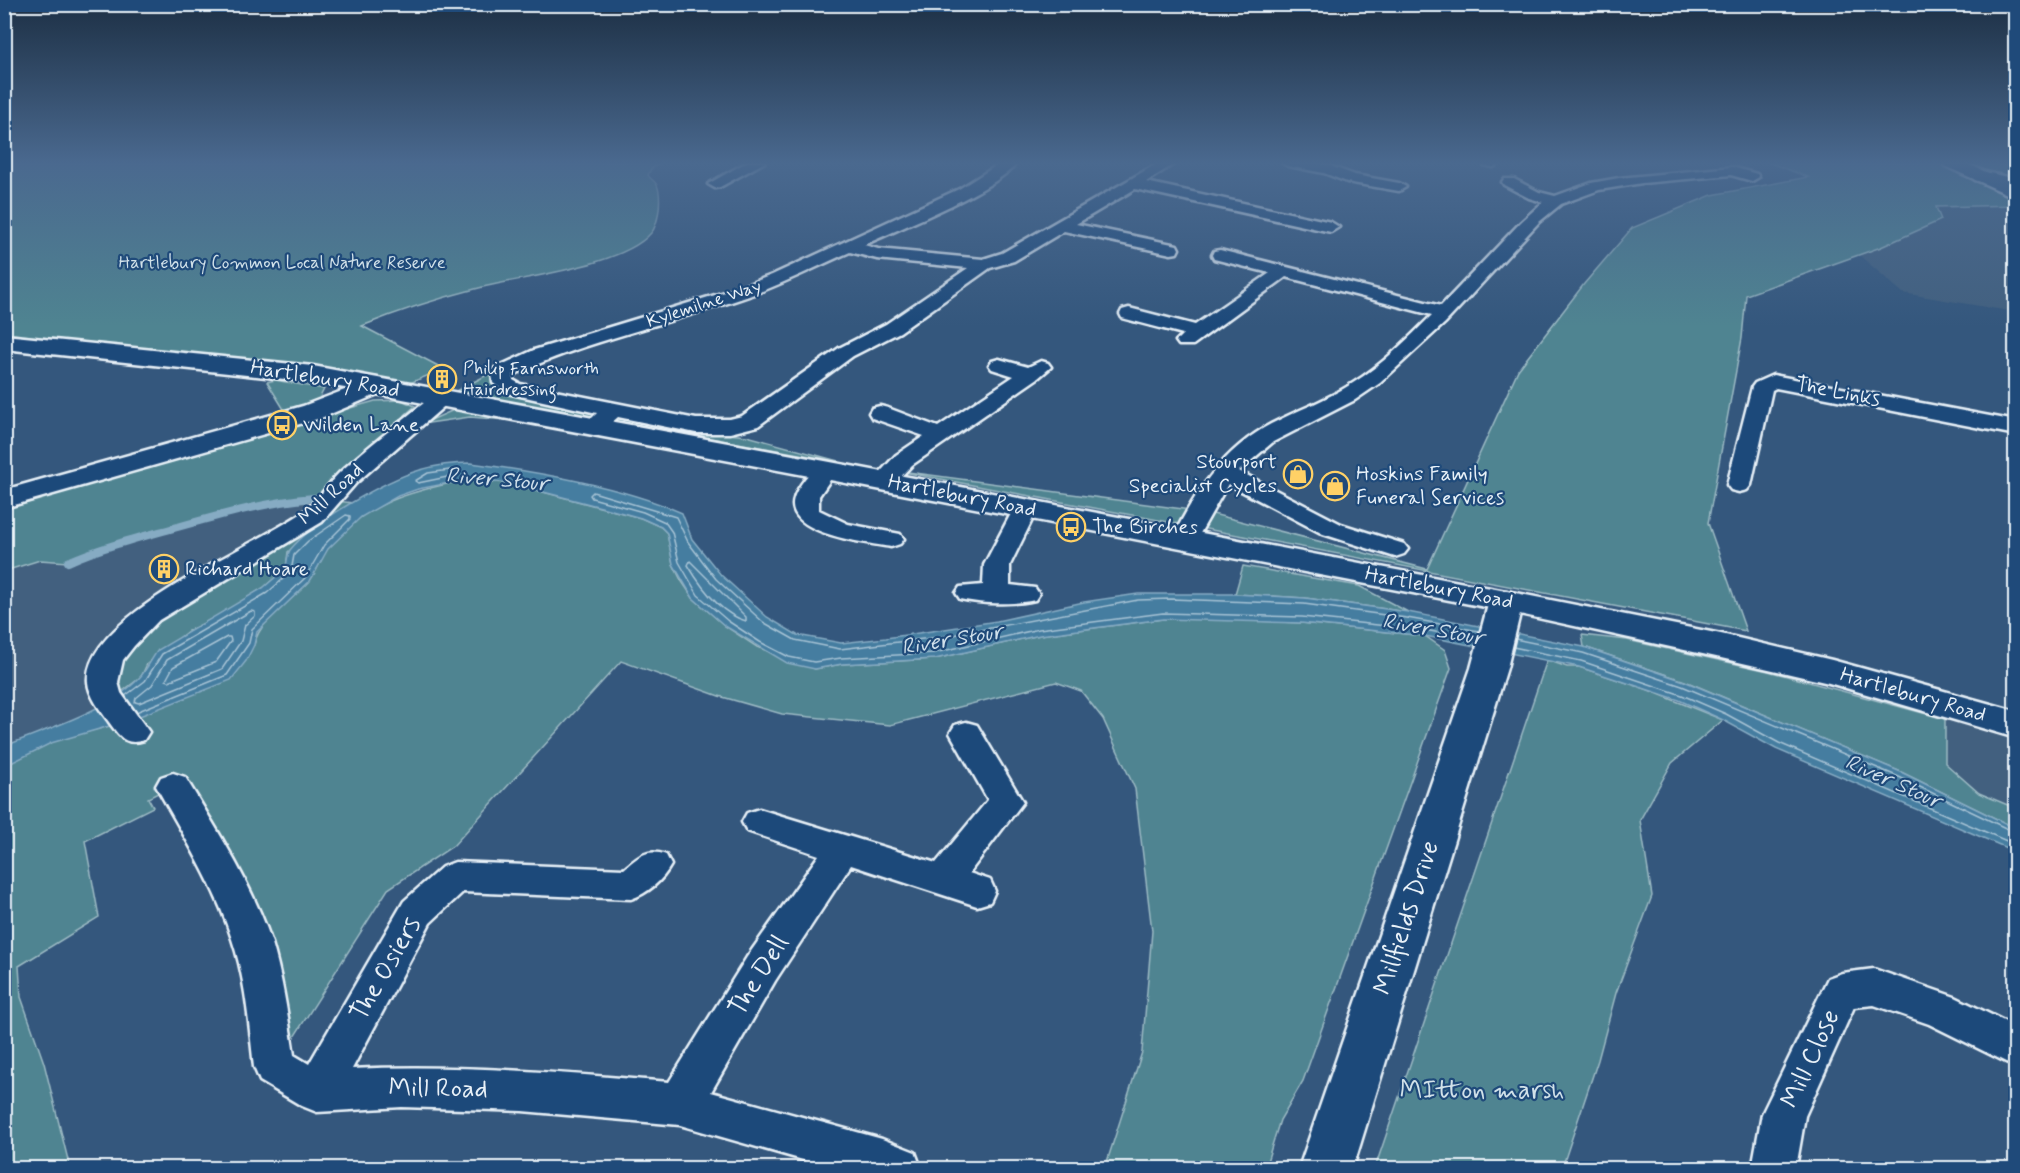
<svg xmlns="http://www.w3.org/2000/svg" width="2020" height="1173" font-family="Mynerve,sans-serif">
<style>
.built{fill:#42607f}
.green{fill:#508491;stroke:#9cbac4;stroke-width:1.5}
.water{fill:#457da0;stroke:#86abc3;stroke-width:1.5}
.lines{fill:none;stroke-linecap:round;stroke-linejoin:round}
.shore{stroke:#a7c3d5;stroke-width:1.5}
.stream{stroke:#86abc3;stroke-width:8}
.minor-casing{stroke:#e8f1f8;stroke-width:5}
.tertiary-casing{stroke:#e8f1f8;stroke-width:5}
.secondary-casing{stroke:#e8f1f8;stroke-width:5}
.primary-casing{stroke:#e8f1f8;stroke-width:5}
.minor{fill:#1f4a7a;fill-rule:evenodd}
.tertiary{fill:#1f4a7a;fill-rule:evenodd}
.secondary{fill:#1f4a7a;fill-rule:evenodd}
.primary{fill:#1f4a7a;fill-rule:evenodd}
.labels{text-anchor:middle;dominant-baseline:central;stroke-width:4.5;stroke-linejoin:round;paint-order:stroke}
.far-park-label{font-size:18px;fill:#d1e1e9;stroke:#1f4a7a}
.far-street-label{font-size:18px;fill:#e8f1f8;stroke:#1f4a7a}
.far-poi-label{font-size:18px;fill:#e8f1f8;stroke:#1f4a7a;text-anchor:start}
.street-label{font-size:21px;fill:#e8f1f8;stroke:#1f4a7a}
.poi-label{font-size:21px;fill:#e8f1f8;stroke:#1f4a7a;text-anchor:start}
.water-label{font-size:22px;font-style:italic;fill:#d0e0eb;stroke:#1f4a7a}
.near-street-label{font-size:26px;fill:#e8f1f8;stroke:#1f4a7a}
.near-park-label{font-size:26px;fill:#d1e1e9;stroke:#1f4a7a}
</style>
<rect width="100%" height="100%" fill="#34577d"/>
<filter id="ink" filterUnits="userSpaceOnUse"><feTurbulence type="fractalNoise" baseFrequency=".0167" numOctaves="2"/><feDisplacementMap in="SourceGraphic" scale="12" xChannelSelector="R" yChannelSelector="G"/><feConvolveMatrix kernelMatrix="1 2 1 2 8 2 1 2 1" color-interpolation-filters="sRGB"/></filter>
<g filter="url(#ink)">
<!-- built -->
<path class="built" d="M2015,205V312L1903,293L1858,254L1941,221L1935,207Z
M314,498L329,500L111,700L63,725L5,746V571L40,560L68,562L99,548L220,514L290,499Z
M1945,719L2015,740V808L1979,793L1945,763Z"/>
<!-- green -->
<path class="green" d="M4,162H662L651,169L648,175C650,179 655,181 657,185C662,197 659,224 651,233C622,267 519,277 475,289C436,299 399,311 362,326L444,369L405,385L277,365L5,333Z
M1767,162H1942L2015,198V205L1936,207L1941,220L1881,247L1746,295L1742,338L1708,523L1746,631L893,470L1205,512L1427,569L1518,370L1584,284L1632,228L1712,195L1808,177Z
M1965,162H2005L2000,164L2015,170V181L1991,174Z
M493,372L495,386L522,398L699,431L747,436L838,461L454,392Z
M275,380L324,389L319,399L285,411L267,382Z
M401,400L415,406L405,415L396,436L329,500L353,503L329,518L288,552L286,568L263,588L216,617L188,631L147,664L141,677L111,700L115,650L328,500L314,498L290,499L220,514L99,548L68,562L40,560L5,571V506L375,401Z
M456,409L506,420L470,417L422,424Z
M465,480L509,483L641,518L661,527L667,533L673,564L681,580L693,598L725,626L757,647L815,669L842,664L935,659L1040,635L1163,619H1209L1301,623L1425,636L1445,650L1451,668L1303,1081L1280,1120L1265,1168H1105L1142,1052L1152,931L1135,789L1103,719L1081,691L1056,682L890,725L782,714L719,696L621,661L453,846L388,889L275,1067L254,949L172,786L148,798L153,807L85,841L99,917L19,966L21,997L44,1063L70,1168H5V765L54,741L127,721L254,645C259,620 290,602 307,584C317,574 320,559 328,548C363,503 412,491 465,480Z
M1243,566L1359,586L1408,612L1305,598L1235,594Z
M1582,635L1627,640L1768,671L1945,719V763L1979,793L2015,808V828L1901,772L1685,681L1584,647Z
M1547,660L1567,667H1579L1646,689L1723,720L1672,763L1640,820L1652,896L1616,993L1598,1060L1562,1168H1375Z"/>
<!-- water -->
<path class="water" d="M471,463C537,472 621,486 682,513L692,539L721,575L767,617L797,635L841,643L886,638L997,621L1084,602L1138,594H1235L1305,598L1408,612L1584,647L1684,681L1901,772L2015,828L2016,852L1776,749L1723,720L1679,700L1579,667L1425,636L1301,623L1163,619L1040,635L935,659L842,664L815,669L787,663L725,626L693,598L673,564L667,533L661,527L641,518L601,507L509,483L485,480H465L418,489L398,496L361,517L328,549L310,581L257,632L254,645L246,661L231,680L127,721L51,743L5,766V746C44,730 112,709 140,677C145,672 152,658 158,650L263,588L286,568C287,562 287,555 290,550C312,522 386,480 420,470C437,465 453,463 471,463Z"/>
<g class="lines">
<!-- shore -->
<path class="shore" d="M457,469L460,472L457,475L418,483L415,481L428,473Z
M690,561L746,617V621C720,614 701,587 688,565Z
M251,611L255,612V616L245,625L241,641L222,669L139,703L135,702L136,698L152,685L167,660Z
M227,637H230L231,641L216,662L169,681L166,680L173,667Z
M1515,639L1583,653L1682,686L1899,777L2016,833
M1477,640L1425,630L1302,617L1163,613L1039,629L934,653L841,658L814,662L789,657L760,642L728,621L698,595L679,562L672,532L665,522L643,512L592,498L590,495L593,492L676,517L688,542L716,579L763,622L795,640L840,649L948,636L1138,600L1171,599L1304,604L1407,618L1479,631
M1513,647L1581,661L1682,695L1726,714L1779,743L2016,845
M125,696L145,681L162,654L267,593L291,572L294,555L308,541L346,515L350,516V519L324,545L305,578L252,629L249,643L227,675L136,712"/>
<!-- stream -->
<path class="stream" d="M68,562C102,547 138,538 174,528C220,515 266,502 314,498"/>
<!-- minor casing -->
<g class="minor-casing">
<path id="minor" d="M747,162H765L720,187L715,188L708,184Z
M1002,162H1018C995,191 900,228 864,245L878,249L983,259L1002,253L1160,162H1177L1146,182L1331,222L1339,227L1331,232L1135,189L1076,224L1177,245L1179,249L1177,253L1171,254L1064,231L1014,261L990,268L900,332L853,356L758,426L730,433H696L618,417C609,425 604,429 592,426L589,421L597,413L507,393L493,383L492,372L495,368L534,350L735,289L772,275L959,189ZM850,252L877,259L968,268L886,324L839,348L742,416L730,419H696L520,384L513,380V375C588,340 670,324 749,296C783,284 816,267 850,252Z
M1281,162H1311L1328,165L1355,175L1399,183L1406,187L1399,191L1347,182L1324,173L1288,166Z
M1482,162H1499L1500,163L1493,167L1484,165Z
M1732,167L1757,174L1759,177L1752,181L1731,175L1642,183L1599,190L1561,204L1539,222L1445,323L1380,383L1355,400L1273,442L1239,471L1341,524L1404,544L1408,549L1404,554L1395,557L1323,534L1228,484L1194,544L1185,547L1176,544L1172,539C1195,492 1224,449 1271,424C1298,410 1327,400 1353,383C1382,365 1408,339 1432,315L1286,277L1193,345H1179L1176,341L1183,334L1122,318L1120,314L1122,310L1129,308L1195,325L1270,273L1214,259L1212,255L1214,251L1220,250L1441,306L1521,222L1543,202L1529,198L1504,185L1502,182L1504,179H1514L1539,192L1555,196L1591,183L1619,178Z
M999,359L1028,367L1041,361L1048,363L1051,367L1038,378L912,465L892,486L884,488L876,486L872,481L896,455L924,436L872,418L869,413L872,408L880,406L888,408L938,427L1014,376L992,369L989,365L992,361Z
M1773,375L2016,421V435L1776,388L1772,390L1751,485L1747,490L1739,492L1731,490L1727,485L1752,387L1755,383Z
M442,392L449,394L453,398L449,402L356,483L322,522L159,620L134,646L123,660L118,682L121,693L149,732L144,740C125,746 120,737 109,722C101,711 89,696 88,682C82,616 257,546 303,512C317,502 327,485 340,472C370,445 403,420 435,394Z
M825,463L833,465L837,470L819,496V510L848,524L900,534L904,539L900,544L891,547C868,543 794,535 793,505C793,491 808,475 817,465Z
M1026,501L1035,503L1038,508L1010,565V585L1035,588L1039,594L1035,600C1013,605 982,604 960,599L956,593L960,587L983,585L984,565L1014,508L1017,503Z
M966,722L977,725L1023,802L969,873L990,880L995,891L990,902L977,906L851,865L775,981L711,1092L882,1139L915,1152L921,1168H831L680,1125L522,1111L402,1107L317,1112L302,1106L260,1081L254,1067C249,1024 246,980 232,939C215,885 184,836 156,786L161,777L173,773L185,777C217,830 252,884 272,943C283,980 288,1018 294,1055L309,1064L404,901L442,867L455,862L624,869C638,857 647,848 666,855L671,865C662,881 648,893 631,899L463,892L430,923L352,1069C458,1064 563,1073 669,1082L747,957L819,855L747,831L742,822L747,813L759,809L936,863L988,800L950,733L955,725Z
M1874,969L1955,997L2016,1027V1067L1929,1024L1874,1005L1854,1007L1805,1116L1796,1168H1752L1762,1114L1828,978L1842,973Z"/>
</g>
<!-- tertiary casing -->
<g class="tertiary-casing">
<path id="tertiary" d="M1981,171L2016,179V189L1975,180L1972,176L1975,172Z
M376,378L385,381L389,386L385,391L321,418L4,508V490L303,406Z
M1506,591L1518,594L1523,601L1507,668L1353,1168H1299L1471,668L1489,601L1494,594Z"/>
</g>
<!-- secondary casing -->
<g class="secondary-casing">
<path id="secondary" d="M4,335L313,366L825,461L1506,591L1721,634L1832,660L2016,711V738L1829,683L1721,658L1506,611L825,479L313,382L4,349Z"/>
</g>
<!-- primary casing -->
<g class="primary-casing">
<path id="primary" d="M1942,162H1964L2016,186V198L1945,166Z"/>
</g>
<!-- minor -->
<use href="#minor" class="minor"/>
<!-- tertiary -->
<use href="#tertiary" class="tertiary"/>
<!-- secondary -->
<use href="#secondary" class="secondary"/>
<!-- primary -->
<use href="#primary" class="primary"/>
</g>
</g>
<!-- sky -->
<linearGradient id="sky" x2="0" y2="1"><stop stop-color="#1d3045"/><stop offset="0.5" stop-color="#4a698f"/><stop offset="1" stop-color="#4a698f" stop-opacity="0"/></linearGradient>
<rect width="2020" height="326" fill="url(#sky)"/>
<!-- icons -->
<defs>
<g id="building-ring" transform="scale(1.5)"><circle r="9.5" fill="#1f4a7a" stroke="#ffd166" stroke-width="1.5"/><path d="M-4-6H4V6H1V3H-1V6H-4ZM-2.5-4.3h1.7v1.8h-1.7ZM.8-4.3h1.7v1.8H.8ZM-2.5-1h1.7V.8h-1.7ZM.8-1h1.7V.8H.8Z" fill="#ffd166"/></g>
<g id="bus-ring" transform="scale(1.5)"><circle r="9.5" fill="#1f4a7a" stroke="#ffd166" stroke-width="1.5"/><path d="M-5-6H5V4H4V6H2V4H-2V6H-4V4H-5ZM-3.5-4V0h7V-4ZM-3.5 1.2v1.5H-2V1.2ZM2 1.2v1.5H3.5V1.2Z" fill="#ffd166"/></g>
<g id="shop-ring" transform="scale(1.5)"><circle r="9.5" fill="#1f4a7a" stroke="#ffd166" stroke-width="1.5"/><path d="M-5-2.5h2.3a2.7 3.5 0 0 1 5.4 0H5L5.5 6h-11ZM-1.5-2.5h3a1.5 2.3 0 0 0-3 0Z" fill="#ffd166"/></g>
</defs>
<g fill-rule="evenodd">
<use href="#building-ring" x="442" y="379"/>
<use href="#bus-ring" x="282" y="425"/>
<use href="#shop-ring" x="1298" y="474"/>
<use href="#shop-ring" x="1335" y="486"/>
<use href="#bus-ring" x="1071" y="527"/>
<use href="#building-ring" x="164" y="569"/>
</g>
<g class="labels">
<!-- far-park labels -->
<g class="far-park-label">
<text x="282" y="263">Hartlebury Common Local Nature Reserve</text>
</g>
<!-- far-street labels -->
<g class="far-street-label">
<text transform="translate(704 304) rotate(-18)">Kylemilne Way</text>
</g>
<!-- far-poi labels -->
<g class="far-poi-label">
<text x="463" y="369">Philip Farnsworth<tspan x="463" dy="21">Hairdressing</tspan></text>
</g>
<!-- street labels -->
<g class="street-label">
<text transform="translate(325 379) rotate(9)">Hartlebury Road</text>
<text transform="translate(1838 392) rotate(11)">The Links</text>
<text transform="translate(331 494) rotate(-43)">Mill Road</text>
<text transform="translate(962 496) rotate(11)">Hartlebury Road</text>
<text transform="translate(1439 588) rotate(11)">Hartlebury Road</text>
<text transform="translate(1913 695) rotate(16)">Hartlebury Road</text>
</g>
<!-- poi labels -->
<g class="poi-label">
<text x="303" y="425">Wilden Lane</text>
<text x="1277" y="462" text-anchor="end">Stourport<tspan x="1277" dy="24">Specialist Cycles</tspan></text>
<text x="1356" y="474">Hoskins Family<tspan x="1356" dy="24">Funeral Services</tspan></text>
<text x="1092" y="527">The Birches</text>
<text x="185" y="569">Richard Hoare</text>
</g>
<!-- water labels -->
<g class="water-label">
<text transform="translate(497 480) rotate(5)">River Stour</text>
<text transform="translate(1433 630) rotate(10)">River Stour</text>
<text transform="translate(952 640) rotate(-9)">River Stour</text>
<text transform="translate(1893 782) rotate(24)">River Stour</text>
</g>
<!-- near-street labels -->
<g class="near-street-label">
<text transform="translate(1407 918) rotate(-72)">Millfields Drive</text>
<text transform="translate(386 969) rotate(-60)">The Osiers</text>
<text transform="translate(759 976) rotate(-58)">The Dell</text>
<text transform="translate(1811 1059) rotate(-65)">Mill Close</text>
<text transform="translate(438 1089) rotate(1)">Mill Road</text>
</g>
<!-- near-park labels -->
<g class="near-park-label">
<text x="1482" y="1091">MItton marsh</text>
</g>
</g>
<!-- margin -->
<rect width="2020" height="1173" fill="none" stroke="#1f4a7a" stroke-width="24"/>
<rect x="12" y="12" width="1996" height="1149" fill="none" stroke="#e8f1f8" stroke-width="2" filter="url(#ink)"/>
</svg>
